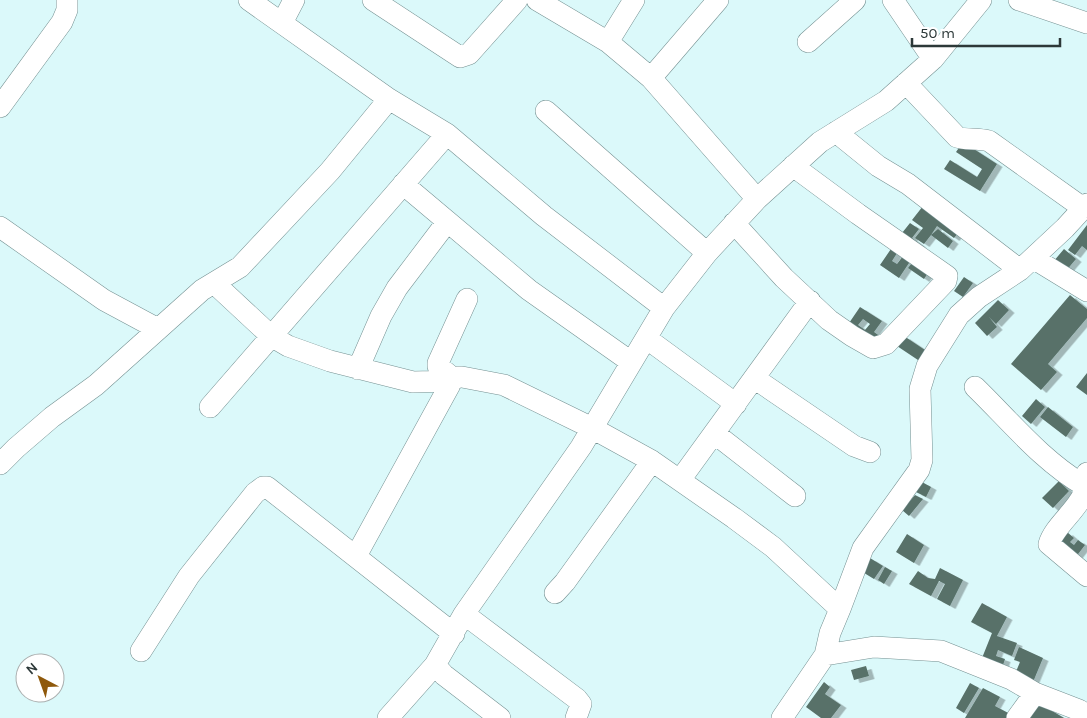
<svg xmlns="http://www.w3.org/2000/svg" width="1087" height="718" font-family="Karla,sans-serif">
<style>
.building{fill:#587169;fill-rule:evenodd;filter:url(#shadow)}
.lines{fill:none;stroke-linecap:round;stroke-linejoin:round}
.minor-casing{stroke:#759192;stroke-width:22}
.minor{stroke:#fff;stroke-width:21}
</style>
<defs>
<filter id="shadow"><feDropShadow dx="5.5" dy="3" stdDeviation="0" flood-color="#0004"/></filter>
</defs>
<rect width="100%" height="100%" fill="#dbf9fa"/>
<!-- building -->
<path class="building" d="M963,142L997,164L980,191L944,169L950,160L977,177L982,169L956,152Z
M923,206L959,232L954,238L937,226L931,235L938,229L953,241L948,248L931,235L924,244L915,238L923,228L912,220Z
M910,223L919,229L912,238L921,245L898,238Z
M1087,225V250L1082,246L1075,255L1068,250Z
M893,246L899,250L892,261L897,264L906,252L913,257L899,278L880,265Z
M1064,249L1076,259L1065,272L1053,262Z
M915,259L930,270L924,279L908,268Z
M964,277L973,283L963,297L954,291Z
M1070,295L1087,309V318L1048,364L1057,372L1041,390L1011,364Z
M998,300L1009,310L996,324L989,317L997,327L987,336L975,323Z
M860,307L882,321L874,332L881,337L876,345L847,326ZM863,319L870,324L865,330L858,325Z
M904,336L928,352L921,362L897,346Z
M1087,373V395L1076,387Z
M1036,399L1045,407L1031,424L1022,416Z
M1048,407L1073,427L1066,437L1040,417Z
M1059,481L1069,491L1053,508L1042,498Z
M922,482L931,487L926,497L916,492Z
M915,495L923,499L909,516L902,510Z
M1067,532L1074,538L1070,542L1074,545L1078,540L1085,545L1075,558L1058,544Z
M907,534L924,545L914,563L896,552Z
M870,558L883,566L874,579L861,571Z
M885,567L892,571L884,584L878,580Z
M940,568L963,580L950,606L937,599L945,584L939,581L931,596L909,584L918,571L928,578L935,579Z
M982,603L1007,617L997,636L1017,643L1012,656L998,650L996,656L1005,659L1001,671L980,663L992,633L971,622Z
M1019,647L1043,658L1033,682L1015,674L1020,662L1014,660Z
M866,666L869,676L854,680L851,670Z
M824,682L830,687L825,694L841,705L831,718H821L806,707Z
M970,683L979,688L964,713L956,708Z
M983,688L1000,697L995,706L1010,714L1008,718H965Z
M1037,702L1064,718H1029Z"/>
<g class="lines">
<!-- minor casing -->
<g class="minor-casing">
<path id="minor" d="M249,0L389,99L447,134L544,216L664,308
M373,0L460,57L469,54L517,0
M537,0L608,42L651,78L757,199
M893,0L933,59
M1019,0L1087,23
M282,23L294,0
M608,42L634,0
M808,42L855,0
M651,78L718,0
M906,83L957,137C964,140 978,138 989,141L1083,208
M0,107L62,22L67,10V0
M546,111L707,253
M836,132L878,166L908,184L1020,270
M403,184L529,290L631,362
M734,223L784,278L829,320L852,336L873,348L886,344L946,281L947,276L858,214L793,166
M0,227L104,300L158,329
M1033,258L1087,291
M214,283L271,336L288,346L330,361L413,382L452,381L457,377H462L504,385L592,428L652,461L734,518L773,547L840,609L830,633L825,655L782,718
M646,338L736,404
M358,369L381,316L397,288L447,222
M754,378L854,446L870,452
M443,382L448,374L438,366V363L467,299
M975,387C1010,421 1042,461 1085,486
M210,407L447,134
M714,433L795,496
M0,464L16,448L52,417L96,385L202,290L240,267L330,171L389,99
M1087,473C1082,479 1087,488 1083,495C1075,512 1054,527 1049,544L1087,576
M680,480L810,301
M356,556L452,381
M555,593L565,582L652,461
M840,609L863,548L919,470L922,460L920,389L927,366L959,315L979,297L1020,270L1065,228L1087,204
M464,614L577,699L581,704L576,718
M141,651L189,576L255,493L263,487H267L454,634
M825,655L874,647L941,651L1011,679L1035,693L1079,710L1087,715
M435,665L444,675L500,718
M388,718L435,665L464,614L581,447L664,308L707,253L757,199L820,142L886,101L933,59L981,0
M1017,718L1035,693"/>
</g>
<!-- minor -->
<use href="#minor" class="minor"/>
</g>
<!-- north arrow -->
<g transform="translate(40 678) rotate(319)"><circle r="24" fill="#ffffff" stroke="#abafaf"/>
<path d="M0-4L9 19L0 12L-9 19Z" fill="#8f590c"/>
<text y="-8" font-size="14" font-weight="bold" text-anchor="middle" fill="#2c3838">N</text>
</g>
<!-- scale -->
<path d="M912 38v8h148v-8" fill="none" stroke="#2c3838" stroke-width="2.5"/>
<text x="920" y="38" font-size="15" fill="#2c3838" stroke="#ffffff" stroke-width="4" paint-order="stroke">50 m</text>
</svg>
